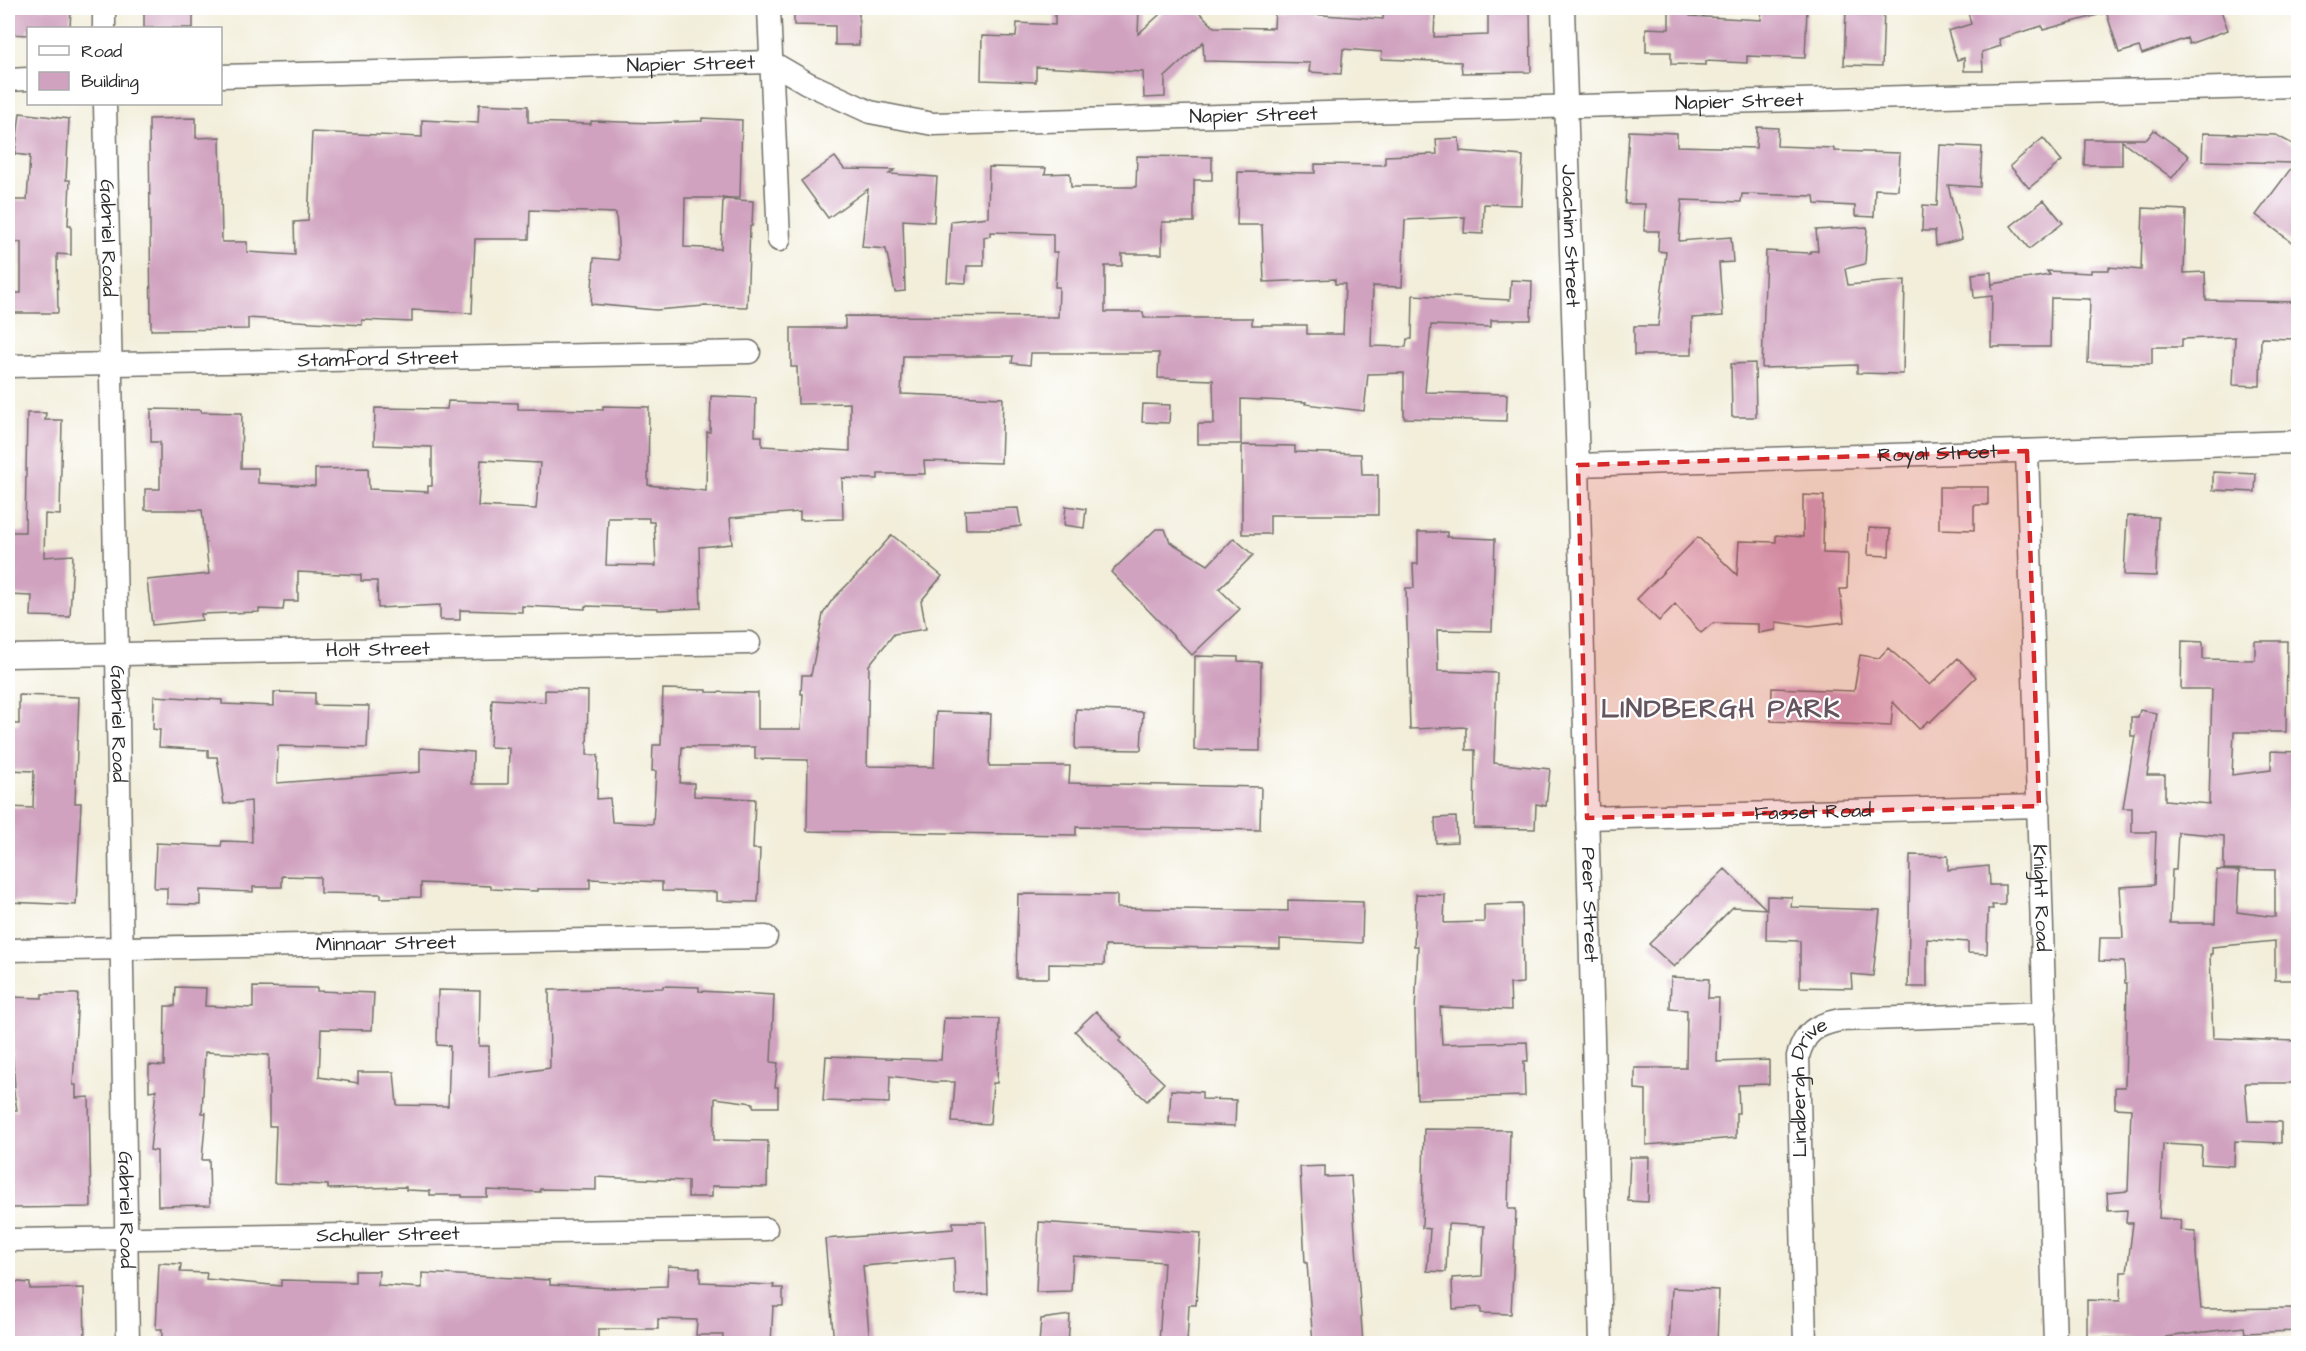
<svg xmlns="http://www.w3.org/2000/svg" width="2306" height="1351" font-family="'Architects Daughter',sans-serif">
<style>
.building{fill:#d0a2bf;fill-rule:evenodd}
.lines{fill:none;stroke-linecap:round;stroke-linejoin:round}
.street-casing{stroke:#716f68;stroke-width:25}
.street{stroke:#fff;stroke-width:22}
.marked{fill:#d62828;fill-opacity:0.2;stroke:#d62828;stroke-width:4.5;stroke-dasharray:12 8;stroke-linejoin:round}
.labels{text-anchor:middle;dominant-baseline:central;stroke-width:4.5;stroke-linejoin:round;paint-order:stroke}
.street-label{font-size:20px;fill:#2b2b2b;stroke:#fff}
.district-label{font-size:26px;font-weight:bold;letter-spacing:1.5px;fill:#65555f;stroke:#fff}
</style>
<rect width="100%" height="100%" fill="#fff"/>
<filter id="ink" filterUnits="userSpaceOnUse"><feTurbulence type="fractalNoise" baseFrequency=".0167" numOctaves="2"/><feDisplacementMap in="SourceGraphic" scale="12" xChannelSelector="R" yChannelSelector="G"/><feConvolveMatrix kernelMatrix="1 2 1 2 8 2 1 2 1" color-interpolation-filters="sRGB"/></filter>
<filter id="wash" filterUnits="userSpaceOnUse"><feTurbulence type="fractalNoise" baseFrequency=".008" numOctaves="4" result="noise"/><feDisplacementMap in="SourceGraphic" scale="24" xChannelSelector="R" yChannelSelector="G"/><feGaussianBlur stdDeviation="1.35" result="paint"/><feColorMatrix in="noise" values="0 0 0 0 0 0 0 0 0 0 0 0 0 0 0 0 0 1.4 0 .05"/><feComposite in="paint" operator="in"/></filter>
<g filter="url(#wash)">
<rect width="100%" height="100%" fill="#f2eeda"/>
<g id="blocks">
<!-- building -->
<path class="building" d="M8,8H71L70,28H28V35L8,34Z
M144,8H193V28H144Z
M794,8H859V45H835V26L794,25Z
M1111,8H1139L1138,34L1167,8H1195L1214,27L1274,28L1275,8H1308V14L1383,19L1384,8H1405L1404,10L1435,12L1434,37L1488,35V8H1530L1531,72L1462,73L1461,62L1381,59L1382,52L1343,49L1341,74L1309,72L1310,63L1204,61L1203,42L1165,77V97L1144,98L1143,72L1036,67V82L981,80L982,36L1016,37L1017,23L1055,25V11L1111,13Z
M1669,8H1690V16L1761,20L1762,8H1807L1805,58L1747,56V63L1706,61V65L1671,64V52H1646V28L1669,29Z
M1846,8H1884L1882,66L1844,65Z
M1967,8H2104L2105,13L2043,30L2042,26L1999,39L2001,46L1982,52L1983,71H1964V58L1957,60L1948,31L1971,24Z
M2105,8H2220L2228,30L2189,44L2187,38L2142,54L2139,47L2119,53Z
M479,104L528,106V122L591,124V121L653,123L702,121V118L742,120L740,198H685L684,247L721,249L723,199L753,201L752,226H750L747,307L704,306L656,310L591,304L594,258L619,260L616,213L530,210L529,239H475L472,313L412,310V322L362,320V325L248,318V329L151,330L149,119L196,118V138L220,137L222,242H247V252L295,255L294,222L308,221L312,132L422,137V120L478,123Z
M20,113L69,119L66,180H70L68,225H71V255L57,254L58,313H8V293H21V242L8,243V200H27L30,156L15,154Z
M1757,127L1778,128L1777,146L1834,148V151L1900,153L1898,190L1875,189L1874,217L1855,216V206L1815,204L1814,196L1742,194L1741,202L1682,200L1679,241L1731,237L1733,262L1719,263L1723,316L1692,318V355H1634V326H1658L1666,252L1658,251L1659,231H1644L1645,204H1625L1629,131L1677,133V146L1756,148Z
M2154,130L2189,156L2172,178L2122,141V165H2084L2085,139H2147Z
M2203,133L2276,135L2298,147V247L2256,215L2295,163L2202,161Z
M1459,138L1460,151L1523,156L1521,205L1484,204L1483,234L1464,233L1465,217L1405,220L1402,287L1373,286L1371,346L1406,347L1407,339H1412L1413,295L1510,300L1511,280L1532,281L1531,320H1491V327L1431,325L1425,392L1507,394L1506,421L1404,418V373L1368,374L1364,411L1305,404L1306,402L1241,399V444H1198V424H1214L1213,380L1158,378L1159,353H1031L1030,365L1012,363L1013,356H903L901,394L1003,398L1001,463L924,461L925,474H878V479L842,478L843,519L800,520V512L730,518L732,544L699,547L701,608L658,610V608L585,606V609L522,606V612L460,610V620H440V605L378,608L377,581H361V575L298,572V601H284L283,610L259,609V612L201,614L202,620L152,625L147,580L209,574L202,510H145V489H160V442H151V409L201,410V412L242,413L241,468H258V483L315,486V469L368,468L369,489L428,492V486H432V447L374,445L375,408L447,409L448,401L518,403V409L603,410V406L649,407L648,485L706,491L707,432H710L711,396L756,398L755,436H762V446L850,451V403L798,404L797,367H791V328H845V316L1058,317L1059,287H1055L1057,252H1053V234L990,232V236L984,237V266H967L966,283L947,282L951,221L988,217L989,167L1046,168L1045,174L1070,173L1071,187H1136L1137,156L1212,157V180H1194V222H1162V254H1122V266H1105V312H1143L1144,318H1252V325H1307V334H1343L1345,284H1335V279L1264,282L1262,225H1237L1238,172L1315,173V164L1385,165V156L1437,154L1436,139ZM481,460L540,463L536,509L478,506ZM608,518H649V522H654L656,566L606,565Z
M2043,138L2062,161L2029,188L2010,166Z
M1940,145L1982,147L1980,187L1948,185L1962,239L1936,246L1935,231H1922L1923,205L1937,206Z
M835,157L844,169L895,170L889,174L937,177L934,222L903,220L905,291L895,292L886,249L862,247L868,189L828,218L801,181Z
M2044,200L2063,223L2029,249L2011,226Z
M2143,208L2186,210L2184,273L2205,272L2206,300L2298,302V339L2261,338L2260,386L2233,385L2235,337L2182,339V347H2152V364L2088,363L2090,299L2051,298L2050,347H1991L1992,296L1974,298L1972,274L1991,272L1992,289V284L2050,275L2047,271L2091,273V270H2109V267L2141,270Z
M1867,227L1865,264L1845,269L1848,285L1905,280L1903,374L1857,373V365L1762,368L1766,251L1810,253L1811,251H1818L1816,230Z
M1755,363L1756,417H1732L1731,364Z
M1143,404L1170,405L1169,423L1142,422Z
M27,413H46L45,420H62L60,515L45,514L44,557L73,555L70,617L31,616L32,596L8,595V532H25Z
M1242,445L1295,446V452L1361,454L1362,475H1378V515H1270V534H1242Z
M2213,472L2256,474L2255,492L2213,490Z
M1939,487H1988V505H1974V530L1939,529Z
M1803,495L1824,496L1823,553L1848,554L1847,589H1840L1844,622L1810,626L1776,622V630L1758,633V624L1713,623L1701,633L1675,604L1659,621L1637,599L1698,537L1737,575L1739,541L1776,542V535L1803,537Z
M1066,506L1086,509L1084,528L1064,525Z
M1018,508L1021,526L1000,529H966L965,510Z
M2127,516L2158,517L2156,576L2124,575Z
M1869,528L1890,529L1889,556L1868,555Z
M1156,529H1165L1170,542L1208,565L1234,538L1253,555L1219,589L1240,609L1192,655L1111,572Z
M1418,532H1447V537L1495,539L1492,631L1437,630L1438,671L1497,673L1494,763L1550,769L1546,806L1536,804L1535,829L1474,828L1475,750H1466V727L1410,729L1406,588H1414L1413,564H1418Z
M892,535L942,576L921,601L926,629L894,634L869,665L867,766L934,767L936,712L991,714L989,766H1070L1069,783L1261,787L1260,830L1076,827V835L807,831L808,760L755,759V747H682L680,783H694V796L755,799L753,849H760L758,902L717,901V892L662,891V882L590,879V889H538V891L491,889V886L421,883V897L381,898V894L320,893V877L282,876V887H253V892L200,890V905L167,904V888H154L156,843L221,846L222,841L252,842L251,801L224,804L217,757H208V750L159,747L160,730L153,729L154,696L222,700V704L274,706V692L315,693V705L369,706L367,748L278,746L277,783L420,772V748L473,752L472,784H508L509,748L490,747L492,699L545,702V690L588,691L587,755H598L597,799L610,798L612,822L653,824L656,771H652L653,745H661L663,689L707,690V692L758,693V729H801L803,694H801L802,675H811L823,614L832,600L866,566L865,565Z
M2182,641L2203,642V659L2255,660V641H2287L2286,732H2234L2232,775L2271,770V751L2298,752V980H2275V941L2212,947V954H2210L2212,1013L2213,1038L2298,1041V1083H2245L2248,1121L2281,1122V1143L2235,1141L2234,1166L2201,1164L2202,1146L2163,1144L2159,1218L2181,1220L2180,1230L2196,1231V1254L2201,1309L2298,1308V1331L2245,1333L2244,1327L2166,1337L2165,1344H2132V1338H2087V1300L2120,1301L2121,1272H2127L2133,1223H2126L2127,1210L2108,1211L2107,1193L2128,1191L2131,1109L2115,1108V1087H2125L2127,983H2125L2124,962L2099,961L2100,938H2123L2120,887L2154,885L2156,832H2132V808H2123L2135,736H2131V717H2138L2140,710L2157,713L2147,775H2165V800L2209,804L2212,689H2181ZM2178,832L2224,836V869L2275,870V917L2237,912L2239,871L2217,870L2215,923H2170L2172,870H2176Z
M1888,648L1930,685L1958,658L1976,677L1930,722L1928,721L1919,729L1893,702L1891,726L1771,721L1772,688L1854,691L1860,655L1879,658Z
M1195,656L1238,657V661L1261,662L1260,751L1194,750Z
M19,695L79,697L75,803H81L76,905L8,902V807L33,808L34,771L8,770V724H19Z
M1076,709L1143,712L1141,750L1075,749Z
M1456,817L1457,842L1436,843L1435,818Z
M1910,855L1948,856V870L1989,866L1990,885H2005V905H1992L1993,909H1988L1987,954L1968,953V942L1927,939V987H1908Z
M1725,869L1766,909L1733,907L1674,967L1649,944Z
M1018,894L1117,895V908L1288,911V900L1363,902L1362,943L1280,939V949L1105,946L1104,965L1049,964V978H1016Z
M1416,894L1445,895L1444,923L1484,922V905L1522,904L1523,983L1510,984L1511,1010L1440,1007L1442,1044L1527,1042L1528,1061H1524L1525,1096L1417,1099L1415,1012L1418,946H1414Z
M1767,896L1792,897L1791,907L1880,910L1873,976L1851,974L1852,988L1800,987V941L1766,940Z
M1671,977L1709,979L1708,998H1719L1717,1062L1769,1060V1084L1738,1085L1739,1113H1736V1138L1646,1145V1090L1635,1089V1068H1686L1687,1010L1670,1009Z
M663,986L699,987V991L774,995L771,1062L778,1063L775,1087H778V1107H753V1103L715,1098L714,1140L768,1141L767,1187L712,1186V1197H688V1181L596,1177V1190L540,1189V1192L487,1190V1197H462V1195H430V1191L406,1190V1187L328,1189V1185L274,1183L276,1126H269V1055L205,1052L202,1113H206L202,1160H209L210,1205L158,1206L157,1151L150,1150L156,1090L149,1091V1065L164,1066L165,1006H175L176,987L206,988L205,1006L253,1008V987L317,988V991L374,993L372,1030L321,1029L319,1077L358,1083V1072H394L397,1105L448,1106L450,1046L437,1045L438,990L480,991L479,1046H489V1077L550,1068L549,990L663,988Z
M42,994H78L73,1085H76V1098L89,1097L91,1207L8,1208V1110H17L13,1087H15L12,1050H8V997L42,998Z
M1096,1011L1122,1038L1119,1041L1164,1083L1147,1101L1104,1061L1075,1031Z
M944,1018L999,1019L997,1083H993L990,1124L952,1122L955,1082H935L890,1076L889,1103L823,1101L826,1056L941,1060Z
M1171,1090L1202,1092V1099L1236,1100L1235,1126L1169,1123Z
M1424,1129L1510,1130L1508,1209H1516L1511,1314L1481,1313V1307L1453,1309L1452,1278L1482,1276L1484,1226L1448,1224L1446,1272L1427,1271L1430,1229L1422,1228Z
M1630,1157H1649L1648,1202L1628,1201Z
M1325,1166V1177L1351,1176L1363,1344H1313L1307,1263H1305L1300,1167Z
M953,1222H986L988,1294L955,1295L954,1258L863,1266L870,1344H834L825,1239L953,1229Z
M1039,1222L1201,1233L1196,1305H1189L1187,1344H1159L1164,1262L1073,1256L1071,1291L1036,1292Z
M159,1263L181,1264L180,1272L207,1273L206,1279L281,1286V1280L355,1282V1271H379L378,1285L422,1288V1273L550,1280V1285L609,1288L667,1286L668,1266L700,1268V1282L774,1285L773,1288H783V1306H773L771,1344H722L723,1335H696L697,1320L658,1319V1329H598V1344H347L262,1341L261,1344L205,1342V1344H162V1329H156Z
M8,1281L30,1283V1289L84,1288L85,1344H8Z
M1672,1288L1719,1290L1717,1344H1669Z
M1070,1315L1068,1344H1039L1041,1319Z"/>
</g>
</g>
<g filter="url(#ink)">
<use href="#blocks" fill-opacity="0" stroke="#716f68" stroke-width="1.5"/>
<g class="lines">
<!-- street casing -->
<g class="street-casing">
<g id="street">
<path d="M104,8V28"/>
<path d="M769,8L779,240"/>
<path id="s1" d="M1563,8L1578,465L1601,1344"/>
<path id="s2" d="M220,76L771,62L807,83L870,112L933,124L2298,86"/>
<path d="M8,80L28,79"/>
<path id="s3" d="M105,104L117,654L128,1344"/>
<path id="s4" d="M8,366L749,352"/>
<path id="s5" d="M2027,451L2055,1344"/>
<path id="s6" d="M1578,465L2298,442"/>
<path id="s7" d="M8,656L749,643"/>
<path id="s8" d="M1587,818L2039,806"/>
<path id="s9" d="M8,950L766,937"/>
<path id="s10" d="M8,1240L766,1229"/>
<path id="s11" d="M1805,1344L1798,1056C1805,1032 1815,1025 1840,1020L2045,1013"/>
</g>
</g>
<!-- street -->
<use href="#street" class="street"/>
</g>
</g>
<!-- marked area -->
<path class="marked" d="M2027,451L2039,806L1587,818L1578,465Z"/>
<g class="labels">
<!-- street labels -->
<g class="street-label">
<text stroke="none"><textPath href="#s2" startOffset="471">Napier Street</textPath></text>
<text stroke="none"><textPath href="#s2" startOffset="1533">Napier Street</textPath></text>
<text stroke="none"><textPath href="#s2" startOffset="1047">Napier Street</textPath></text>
<text stroke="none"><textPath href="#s1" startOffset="228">Joachim Street</textPath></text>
<text stroke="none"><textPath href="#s3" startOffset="134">Gabriel Road</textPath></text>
<text stroke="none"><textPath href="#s4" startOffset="370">Stamford Street</textPath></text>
<text stroke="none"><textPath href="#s6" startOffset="360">Royal Street</textPath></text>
<text stroke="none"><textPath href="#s7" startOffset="370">Holt Street</textPath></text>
<text stroke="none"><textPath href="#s3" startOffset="620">Gabriel Road</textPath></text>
<text stroke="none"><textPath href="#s8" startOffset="226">Fasset Road</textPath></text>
<text stroke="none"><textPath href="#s5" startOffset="447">Knight Road</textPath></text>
<text stroke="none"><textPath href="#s1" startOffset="897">Peer Street</textPath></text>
<text stroke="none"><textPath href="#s9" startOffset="378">Minnaar Street</textPath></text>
<text stroke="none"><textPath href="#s11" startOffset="260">Lindbergh Drive</textPath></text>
<text stroke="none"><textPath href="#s3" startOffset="1106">Gabriel Road</textPath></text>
<text stroke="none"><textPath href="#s10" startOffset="380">Schuller Street</textPath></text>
</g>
<!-- district labels -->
<g class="district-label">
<text x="1721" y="709">LINDBERGH PARK</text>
</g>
</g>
<!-- margin -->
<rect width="2306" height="1351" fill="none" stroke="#fff" stroke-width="30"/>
<!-- legend -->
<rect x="27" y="27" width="195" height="78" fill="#ffffff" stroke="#aaaaaa" stroke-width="1.5"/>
<rect x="39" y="46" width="30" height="9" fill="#ffffff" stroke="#aaaaaa" stroke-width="1.5"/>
<text x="81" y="57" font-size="18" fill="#2b2b2b">Road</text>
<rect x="39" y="72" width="30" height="18" fill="#d0a2bf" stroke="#aaaaaa" stroke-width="1.5"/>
<text x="81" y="87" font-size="18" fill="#2b2b2b">Building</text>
</svg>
